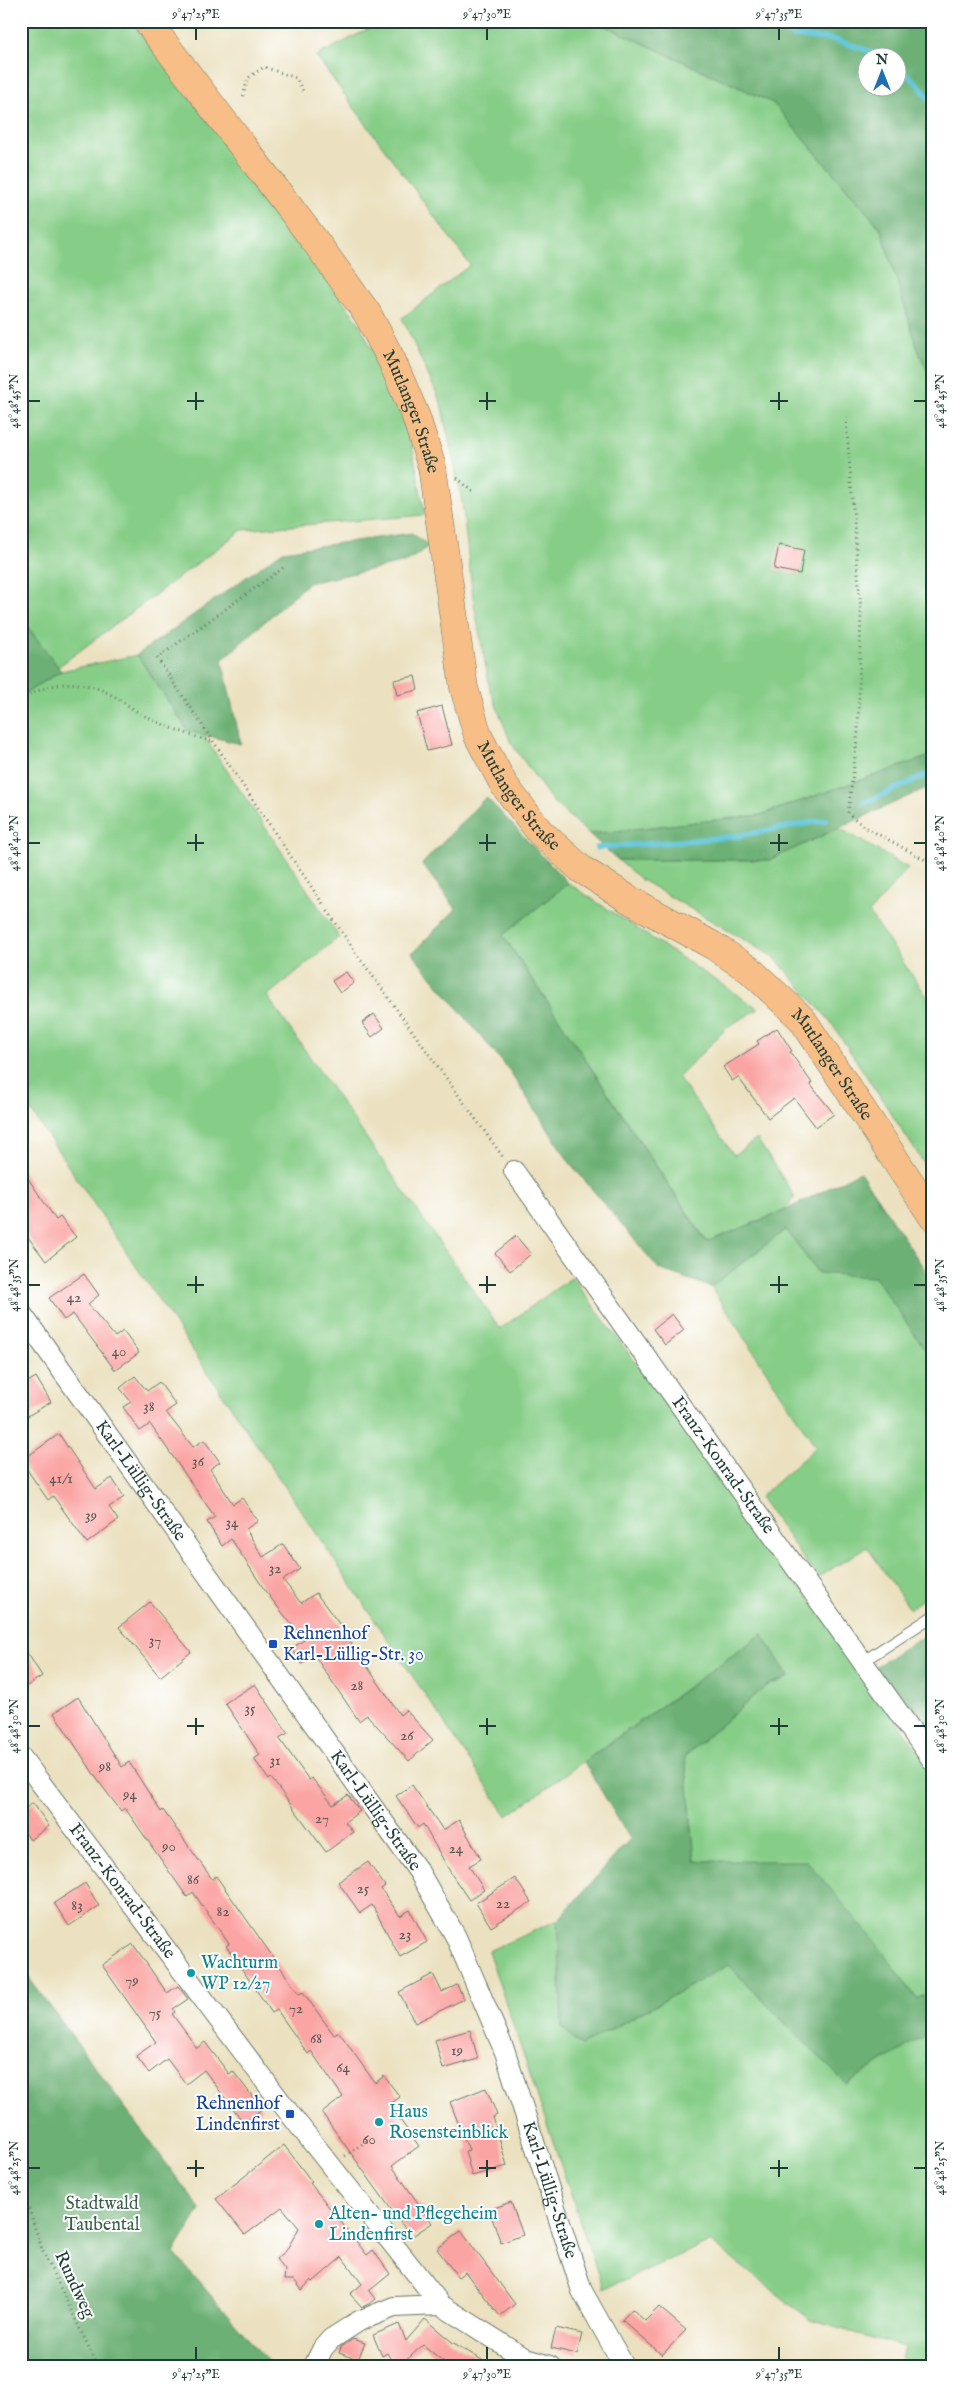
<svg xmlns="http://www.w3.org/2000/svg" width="954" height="2387" font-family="'IM FELL English',serif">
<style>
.green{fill:#86cd87;stroke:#52855e}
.forest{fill:#6cb074;stroke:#467654;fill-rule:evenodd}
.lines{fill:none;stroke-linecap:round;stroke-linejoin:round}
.stream{stroke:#5cc4d9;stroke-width:5.5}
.building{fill:#faa4a3}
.service-casing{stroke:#667665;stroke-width:12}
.minor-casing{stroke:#667665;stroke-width:22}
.primary-casing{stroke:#667665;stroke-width:29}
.path{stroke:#667665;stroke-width:3;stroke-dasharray:1 4;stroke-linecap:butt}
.service{stroke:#fff;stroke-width:10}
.minor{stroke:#fff;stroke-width:20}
.primary{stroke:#f7be87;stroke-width:28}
.ticks{fill:none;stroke:#1f3d34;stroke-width:2}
.transit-dot{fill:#1a4fb4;stroke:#fff;stroke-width:2}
.culture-dot{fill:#0f9aa8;stroke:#fff;stroke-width:2}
.labels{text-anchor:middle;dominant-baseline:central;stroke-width:4;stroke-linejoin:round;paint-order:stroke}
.number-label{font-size:15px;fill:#565750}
.street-label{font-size:18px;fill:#1f3d34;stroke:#fff}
.transit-label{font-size:18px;fill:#164399;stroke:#fff;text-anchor:start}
.culture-label{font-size:18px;fill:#0d838f;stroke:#fff;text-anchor:start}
.park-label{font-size:18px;fill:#396149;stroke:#fff}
.neatline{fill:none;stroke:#1f3d34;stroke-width:2}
.ticks-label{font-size:12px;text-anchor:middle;fill:#1f3d34}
</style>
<rect width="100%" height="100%" fill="#fff"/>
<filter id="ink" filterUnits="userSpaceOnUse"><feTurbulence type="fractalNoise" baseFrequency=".02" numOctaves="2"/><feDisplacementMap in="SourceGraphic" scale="10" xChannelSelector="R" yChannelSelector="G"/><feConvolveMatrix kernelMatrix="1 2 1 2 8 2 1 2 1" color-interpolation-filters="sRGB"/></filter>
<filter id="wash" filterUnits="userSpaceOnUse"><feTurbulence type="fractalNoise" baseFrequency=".0096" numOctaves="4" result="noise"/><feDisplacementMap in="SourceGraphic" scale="20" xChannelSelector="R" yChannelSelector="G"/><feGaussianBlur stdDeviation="1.12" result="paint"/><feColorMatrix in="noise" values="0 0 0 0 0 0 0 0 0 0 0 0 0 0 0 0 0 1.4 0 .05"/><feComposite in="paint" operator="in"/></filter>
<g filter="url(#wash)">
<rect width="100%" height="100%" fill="#ebe1c0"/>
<!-- green -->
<path class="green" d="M21,21H131L309,254L359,323L389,383L412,446L425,515L242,530L58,667L21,618Z
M384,21H595L773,103L881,229L917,347L933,384V755L760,815L589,834L553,802L511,743L490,689L473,598L462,502L441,403L402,318L470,265L316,56Z
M137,655L188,731L203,735L339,937L267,996L500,1329L572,1277L811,1600L933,1772V1990L917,1999L877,1944L723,1861H695L685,1756L766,1686L789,1677L762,1634L507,1816L21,1096V696L61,671Z
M839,828L908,868L869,913L933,1005V1177L830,1021L775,958L640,879L618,860H769Z
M568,883L759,1009L730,1025L678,1077L734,1155L757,1139L795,1197L784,1211L707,1242L503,935Z
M786,1229L818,1273L875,1277L933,1361V1590L910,1609L867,1547L817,1578L760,1497L816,1447L711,1287Z
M558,1920L562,2027L581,2046L728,1965L846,2084L933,2030V2366H899L904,2347L811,2320L710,2242L603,2289L488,1951Z"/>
<!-- forest -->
<path class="forest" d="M595,21H933V384L917,347L881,229L773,103ZM866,58H896V88H866Z
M412,533L429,546L407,562L308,583L222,660L241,744L188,731L137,655L283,551Z
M21,618L61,671L21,696Z
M933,755V785L769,860H618L589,834L760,815Z
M486,797L568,883L503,935L706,1242L784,1211L860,1172L933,1282V1361L875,1277L818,1273L786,1229L711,1287L659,1269L570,1163L509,1070L412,953L456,909L422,864Z
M933,1630V1749L875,1667Z
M762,1634L789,1677L766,1686L685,1756L695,1861H807L877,1944L917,1999L933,1990V2030L846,2084L728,1965L581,2046L562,2028L558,1920L630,1839L584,1762Z
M21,1967L200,2209L174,2253L272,2366H21Z"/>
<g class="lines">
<!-- stream -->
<path class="stream" d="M770,21L794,36L831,39L861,48L884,58
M896,65L918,84L933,104
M864,803L933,772
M597,848L731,837L826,820"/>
</g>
<g id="blocks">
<!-- building -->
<path class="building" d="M779,545L804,550L800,574L774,569Z
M415,676L418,690L397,695L394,680Z
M442,706L452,745L427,751L417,713Z
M346,972L354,983L340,993L332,981Z
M374,1014L384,1028L372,1037L362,1023Z
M777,1028L792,1051L790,1052L812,1083L810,1084L834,1114L816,1127L794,1098L768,1118L738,1077L732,1081L723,1067L759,1044L757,1041Z
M21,1168L56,1220L60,1217L76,1237L46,1261L21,1228Z
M516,1236L531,1254L510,1271L495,1253Z
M84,1274L99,1295L88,1304L115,1337L123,1331L139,1353L115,1370L73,1314L64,1320L49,1298Z
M672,1314L684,1330L665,1345L653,1329Z
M135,1376L147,1391L159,1382L176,1405L166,1412L193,1447L204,1440L220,1462L210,1469L233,1504L242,1498L258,1521L246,1529L263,1557L283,1544L300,1569L283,1580L301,1603L316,1593L349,1637L348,1638L400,1715L406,1710L433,1740L409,1761L367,1715L359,1721L314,1655L302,1664L291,1649L304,1640L266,1592L231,1539L222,1546L207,1522L215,1517L150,1424L140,1431L123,1407L131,1402L120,1388Z
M36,1377L51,1402L21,1420V1386Z
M59,1434L96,1489L112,1478L124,1497L109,1507L118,1520L87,1543L53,1496L48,1500L21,1461Z
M150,1602L191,1652L160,1677L119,1627Z
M21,1643L42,1676L21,1690Z
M255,1684L288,1733L279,1738L309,1780L312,1778L333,1805L348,1795L360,1811L345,1822L353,1832L326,1852L271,1778L269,1780L254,1759L260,1755L225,1703Z
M78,1697L122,1767L129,1762L161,1812L163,1810L212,1879L216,1876L299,1994L303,1992L334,2035L339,2032L375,2083L384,2076L400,2097L389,2105L419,2146L392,2166L432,2223L411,2237L322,2113L343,2097L311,2051L308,2054L277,2010L272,2013L226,1946L229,1944L193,1892L187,1897L125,1808L121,1811L99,1782L54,1713Z
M412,1785L443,1830L459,1820L481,1859L469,1866L484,1890L469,1900L452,1875L423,1824L418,1828L396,1796Z
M33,1803L49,1826L30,1840L21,1827V1811Z
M368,1862L385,1886L381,1889L400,1916L410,1910L427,1942L400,1957L372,1905L360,1913L338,1882Z
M515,1878L531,1902L491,1927L476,1903Z
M85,1883L99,1906L69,1926L54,1903Z
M133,1944L167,1993L178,1986L188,1999L173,2009L175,2012L172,2014L197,2048L205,2042L229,2074L233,2071L262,2109L244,2123L204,2070L186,2084L167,2059L149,2073L136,2056L156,2042L102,1965Z
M433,1974L442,1992L457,1985L464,1999L415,2023L399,1992Z
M470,2030L478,2059L443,2069L435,2040Z
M486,2088L497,2115L493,2117L507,2166L472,2176L465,2151L469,2150L450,2102Z
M284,2145L312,2182L310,2183L367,2255L373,2250L390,2274L369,2291L375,2299L369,2304L362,2307L350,2294L362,2284L342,2257L313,2282L311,2280L302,2290L294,2280H284L285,2270L276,2259L286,2251L299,2228L282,2207L245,2235L216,2199Z
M511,2202L523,2235L501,2243L489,2210Z
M461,2231L515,2304L500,2316L465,2272L458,2277L437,2249Z
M659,2307L686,2330L662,2355L622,2320L632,2309L645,2321Z
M425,2319L452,2342L492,2366H449L423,2345L400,2366H386L391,2360L387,2353L382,2356L373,2335L399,2324L406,2341Z
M556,2328L582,2334L577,2354L551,2348Z
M353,2339L365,2343L358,2360L339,2353L341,2347Z"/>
</g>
</g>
<g filter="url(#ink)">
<use href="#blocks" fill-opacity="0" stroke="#667665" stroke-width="1"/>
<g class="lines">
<!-- service casing -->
<g class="service-casing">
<path id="service" d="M862,1662L933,1616"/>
</g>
<!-- minor casing -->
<g class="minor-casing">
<g id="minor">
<path id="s1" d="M514,1171L933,1761"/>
<path id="s2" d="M21,1313L419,1872L456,1937L505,2052L582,2291L624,2366"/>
<path id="s3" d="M21,1757L290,2114L441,2305L526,2359L550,2366"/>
<path d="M314,2366L323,2348L331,2339L359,2321L394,2307L441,2305"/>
</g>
</g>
<!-- primary casing -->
<g class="primary-casing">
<g id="primary">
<path id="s4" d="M147,21L315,241L367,313L392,361L416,417L432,467L464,688L478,736L504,785L540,832L581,869L630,900L712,945L750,970L802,1019L933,1217"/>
</g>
</g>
<!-- path -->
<path class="path" d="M243,96L248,78L264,67L296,78L303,91
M846,418L861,612L858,732L848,813L863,826L933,864
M457,478L476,494
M283,568L157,658L354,950L503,1157
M21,700C53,680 82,677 115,697C124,702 132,709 141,714C164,726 189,735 213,742
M345,2156L369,2139
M21,2185L43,2252L98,2366"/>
<!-- service -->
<use href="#service" class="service"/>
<!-- minor -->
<use href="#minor" class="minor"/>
<!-- primary -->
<use href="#primary" class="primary"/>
</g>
</g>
<!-- ticks -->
<path class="ticks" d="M196,28V40M487,28V40M779,28V40M196,392V410M487,392V410M779,392V410M28,401H40M187,401H204M479,401H496M770,401H788M914,401H926M196,834V851M487,834V851M779,834V851M28,843H40M187,843H204M479,843H496M770,843H788M914,843H926M196,1276V1293M487,1276V1293M779,1276V1293M28,1285H40M187,1285H204M479,1285H496M770,1285H788M914,1285H926M196,1718V1735M487,1718V1735M779,1718V1735M28,1726H40M187,1726H204M479,1726H496M770,1726H788M914,1726H926M196,2160V2177M487,2160V2177M779,2160V2177M28,2168H40M187,2168H204M479,2168H496M770,2168H788M914,2168H926M196,2347V2360M487,2347V2360M779,2347V2360"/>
<!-- markers -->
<g class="transit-dot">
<rect x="268" y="1639" width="10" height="10" rx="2.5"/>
<rect x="285" y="2109" width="10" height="10" rx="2.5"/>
</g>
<g class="culture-dot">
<circle cx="191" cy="1973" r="5"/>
<circle cx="379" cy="2122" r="5"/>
<circle cx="319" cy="2224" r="5"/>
</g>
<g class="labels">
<!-- number labels -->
<g class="number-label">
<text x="74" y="1297">42</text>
<text x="119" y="1351">40</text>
<text x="149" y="1406">38</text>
<text x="198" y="1461">36</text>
<text x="61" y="1478">41/1</text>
<text x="91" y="1515">39</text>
<text x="232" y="1522">34</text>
<text x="275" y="1568">32</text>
<text x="155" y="1640">37</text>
<text x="357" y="1685">28</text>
<text x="250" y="1708">35</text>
<text x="407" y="1735">26</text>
<text x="275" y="1760">31</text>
<text x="105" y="1766">98</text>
<text x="130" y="1794">94</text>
<text x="322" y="1818">27</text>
<text x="169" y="1846">90</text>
<text x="456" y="1848">24</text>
<text x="193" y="1879">86</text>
<text x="363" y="1888">25</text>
<text x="503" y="1903">22</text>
<text x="77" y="1905">83</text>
<text x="223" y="1911">82</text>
<text x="405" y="1934">23</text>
<text x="132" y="1980">79</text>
<text x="296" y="2008">72</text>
<text x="155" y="2012">75</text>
<text x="316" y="2038">68</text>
<text x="457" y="2050">19</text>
<text x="343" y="2067">64</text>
<text x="369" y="2139">60</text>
</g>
<!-- street labels -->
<g class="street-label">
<text stroke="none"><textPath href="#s4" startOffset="474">Mutlanger Straße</textPath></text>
<text stroke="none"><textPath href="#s4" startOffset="879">Mutlanger Straße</textPath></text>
<text stroke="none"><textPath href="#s4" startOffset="1299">Mutlanger Straße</textPath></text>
<text stroke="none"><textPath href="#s1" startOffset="361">Franz-Konrad-Straße</textPath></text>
<text stroke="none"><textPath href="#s2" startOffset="206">Karl-Lüllig-Straße</textPath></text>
<text stroke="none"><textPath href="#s2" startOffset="611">Karl-Lüllig-Straße</textPath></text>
<text stroke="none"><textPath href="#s3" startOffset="168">Franz-Konrad-Straße</textPath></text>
<text stroke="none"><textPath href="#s2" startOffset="1031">Karl-Lüllig-Straße</textPath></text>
<text transform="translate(74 2285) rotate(65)">Rundweg</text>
</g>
<!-- transit labels -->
<g class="transit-label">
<text x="283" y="1634">Rehnenhof<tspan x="283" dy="21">Karl-Lüllig-Str. 30</tspan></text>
<text x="280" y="2104" text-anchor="end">Rehnenhof<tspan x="280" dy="21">Lindenfirst</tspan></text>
</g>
<!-- culture labels -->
<g class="culture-label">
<text x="201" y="1963">Wachturm<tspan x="201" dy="21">WP 12/27</tspan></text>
<text x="389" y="2112">Haus<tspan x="389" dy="21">Rosensteinblick</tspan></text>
<text x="329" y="2214">Alten- und Pflegeheim<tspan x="329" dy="21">Lindenfirst</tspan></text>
</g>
<!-- park labels -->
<g class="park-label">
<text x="102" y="2204">Stadtwald<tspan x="102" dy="21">Taubental</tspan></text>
</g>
</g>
<!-- margin -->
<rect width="954" height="2387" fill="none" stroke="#fff" stroke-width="55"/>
<!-- north arrow -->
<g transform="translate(882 72)"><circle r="24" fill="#ffffff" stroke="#a5b1ae"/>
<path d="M0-4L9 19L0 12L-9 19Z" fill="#1f6fb2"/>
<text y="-8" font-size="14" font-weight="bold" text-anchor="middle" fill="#1f3d34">N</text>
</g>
<rect x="28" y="28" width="898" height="2332" class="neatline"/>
<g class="ticks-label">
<text x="196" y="18">9°47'25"E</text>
<text x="487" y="18">9°47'30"E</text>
<text x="779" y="18">9°47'35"E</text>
<text transform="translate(14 401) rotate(-90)" y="4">48°48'45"N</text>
<text transform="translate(940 401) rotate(-90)" y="4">48°48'45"N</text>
<text transform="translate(14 843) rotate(-90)" y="4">48°48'40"N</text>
<text transform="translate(940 843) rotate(-90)" y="4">48°48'40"N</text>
<text transform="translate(14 1285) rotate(-90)" y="4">48°48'35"N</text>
<text transform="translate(940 1285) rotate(-90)" y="4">48°48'35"N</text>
<text transform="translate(14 1726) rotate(-90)" y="4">48°48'30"N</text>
<text transform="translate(940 1726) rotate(-90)" y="4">48°48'30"N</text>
<text transform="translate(14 2168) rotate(-90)" y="4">48°48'25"N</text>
<text transform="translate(940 2168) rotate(-90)" y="4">48°48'25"N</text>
<text x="196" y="2378">9°47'25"E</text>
<text x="487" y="2378">9°47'30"E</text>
<text x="779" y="2378">9°47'35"E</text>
</g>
</svg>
